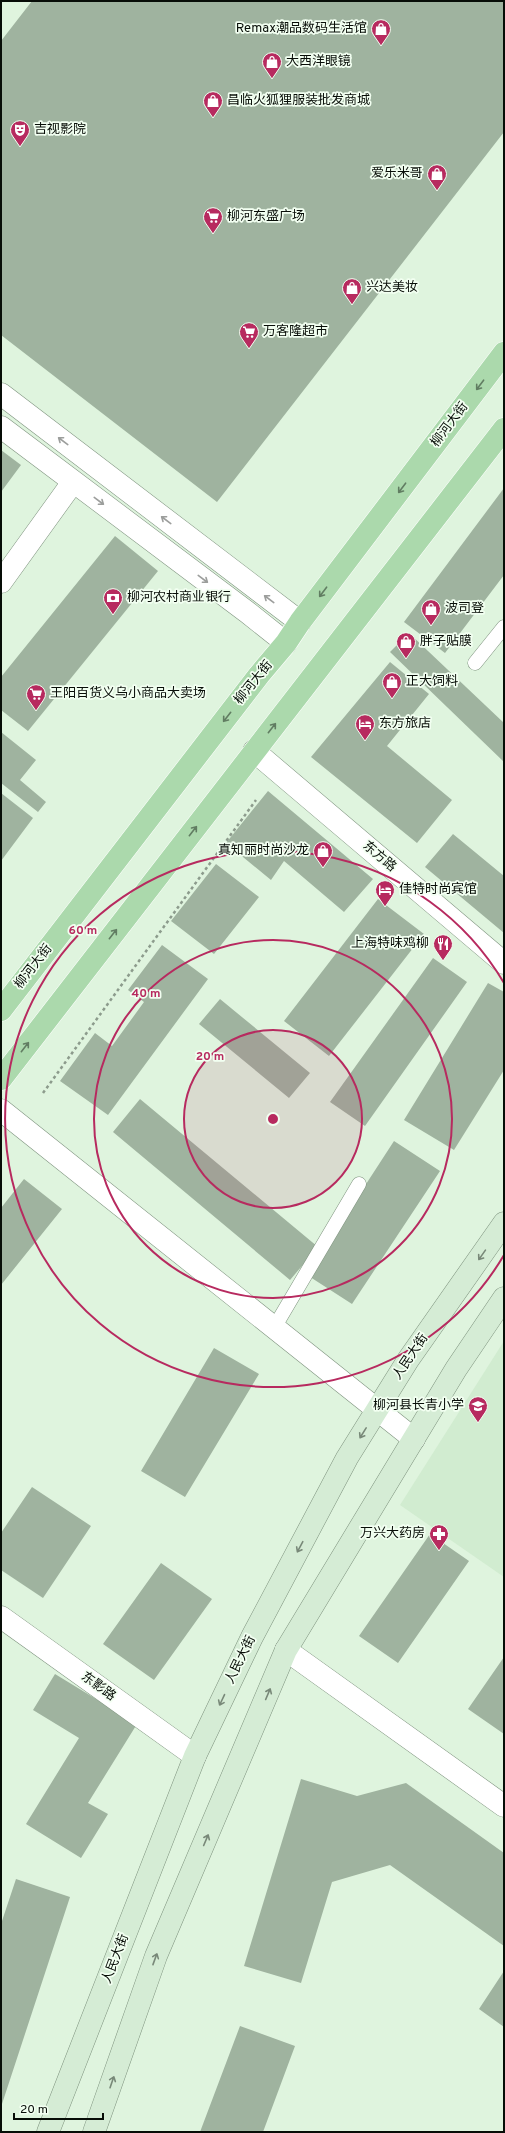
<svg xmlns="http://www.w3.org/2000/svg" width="505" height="2133" font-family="Overpass,'Noto Sans SC',sans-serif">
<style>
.built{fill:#d1ecd0}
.building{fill:#9fb39f}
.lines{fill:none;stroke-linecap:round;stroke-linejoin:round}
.lane-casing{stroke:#7e927e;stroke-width:15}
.street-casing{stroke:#7e927e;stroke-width:23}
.secondary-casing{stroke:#7e927e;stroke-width:23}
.primary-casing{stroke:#fff;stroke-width:23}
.path{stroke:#8c9b8c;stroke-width:2.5;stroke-dasharray:3 3;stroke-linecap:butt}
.lane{stroke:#fff;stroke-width:14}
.street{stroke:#fff;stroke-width:22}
.secondary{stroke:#d5ecd5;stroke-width:22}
.primary{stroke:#abd9ac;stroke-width:22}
.oneway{stroke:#617d62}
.oneway2{stroke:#9c9e9c}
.oneway3{stroke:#788878}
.ring{fill:none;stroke:#b72a5f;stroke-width:2}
.labels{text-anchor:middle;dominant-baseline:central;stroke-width:3.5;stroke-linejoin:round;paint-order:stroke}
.poi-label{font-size:13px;fill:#070d07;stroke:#f2fff1;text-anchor:start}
.street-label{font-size:13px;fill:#070d07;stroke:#f2fff1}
.centre{fill:#b72a5f;stroke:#f2fff1;stroke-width:2}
.ring-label{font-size:12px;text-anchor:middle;font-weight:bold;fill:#b72a5f;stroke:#f2fff1;stroke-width:3.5;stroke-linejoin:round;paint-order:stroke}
</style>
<rect width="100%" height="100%" fill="#dff4de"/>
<!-- built -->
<path class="built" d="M504,1341V1577L400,1505Z"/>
<!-- building -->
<path class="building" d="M32,1H504V132L217,502L1,335V41Z
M1,450L21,465L1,492Z
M504,488V575L445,653L404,622Z
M115,536L158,571L28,731L1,710V677Z
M409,633L504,723V762L390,652Z
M390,662L429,694L387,746L452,800L417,843L311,757Z
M1,732L36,760L20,780L46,802L38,812L1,783Z
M268,791L373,879L344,912L284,861L271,880L226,843Z
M1,793L33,818L1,861Z
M453,834L504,876V933L425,867Z
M216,864L259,897L214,954L171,921Z
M378,899L424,934L329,1056L284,1021Z
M162,945L208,979L108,1115L60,1081L95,1033L112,1046L144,1002L128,990Z
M433,958L467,982L365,1126L330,1102Z
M488,983L504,992V1070L454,1150L404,1120Z
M220,999L310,1073L289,1098L199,1024Z
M140,1099L318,1247L290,1280L113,1132Z
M394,1141L440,1171L352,1304L307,1275Z
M24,1179L62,1209L1,1285V1208Z
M214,1348L259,1374L185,1497L141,1471Z
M32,1487L91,1526L43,1598L1,1570V1533Z
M430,1534L469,1561L398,1663L359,1636Z
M161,1563L212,1599L154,1680L103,1644Z
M504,1657V1734L468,1709Z
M55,1674L137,1724L88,1803L108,1814L81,1858L26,1824L79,1738L33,1710Z
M301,1779L357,1796L406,1783L504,1853V1946L390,1865L332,1882L301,1983L244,1966Z
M16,1879L70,1897L1,2107V1924Z
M504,1971V2027L479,2009Z
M240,2026L295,2046L263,2132H200Z"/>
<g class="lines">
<!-- lane casing -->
<g class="lane-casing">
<path id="lane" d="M475,663L504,627
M274,1328L359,1184"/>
</g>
<!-- street casing -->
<g class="street-casing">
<path id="street" d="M1,394L300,622
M1,427L247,612L286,643
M1,582L73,482
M254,751L504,963
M1,1110L414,1439
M1,1617L195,1756
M286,1650L504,1806"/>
</g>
<!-- secondary casing -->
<g class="secondary-casing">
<path id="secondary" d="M48,2132L195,1756L252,1637L347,1458L408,1360L504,1223
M94,2132L156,1956L286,1650L456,1369L504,1298"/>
</g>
<!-- primary casing -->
<g class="primary-casing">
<path id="primary" d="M1,1010L259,675L286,643L300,622L504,353
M1,1079L504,429"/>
</g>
<!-- path -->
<path class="path" d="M43,1093L256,800"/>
<!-- lane -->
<use href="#lane" class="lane"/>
<!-- street -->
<use href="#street" class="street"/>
<!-- secondary -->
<use href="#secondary" class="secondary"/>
<!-- primary -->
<use href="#primary" class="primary"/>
</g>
<!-- one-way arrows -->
<defs><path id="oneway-shaft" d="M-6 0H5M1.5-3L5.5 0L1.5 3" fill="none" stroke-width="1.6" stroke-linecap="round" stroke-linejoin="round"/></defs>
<g class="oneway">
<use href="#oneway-shaft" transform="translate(480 385) rotate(127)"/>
<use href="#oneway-shaft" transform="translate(402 488) rotate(127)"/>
<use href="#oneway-shaft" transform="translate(323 592) rotate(127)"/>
<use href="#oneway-shaft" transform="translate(227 717) rotate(128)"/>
<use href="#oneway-shaft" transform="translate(272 728) rotate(-52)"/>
<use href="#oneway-shaft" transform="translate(193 831) rotate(-52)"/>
<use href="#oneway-shaft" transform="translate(113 934) rotate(-52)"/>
<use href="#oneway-shaft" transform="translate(25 1047) rotate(-52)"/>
</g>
<g class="oneway2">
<use href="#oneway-shaft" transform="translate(63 441) rotate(-143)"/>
<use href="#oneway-shaft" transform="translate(99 501) rotate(37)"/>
<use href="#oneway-shaft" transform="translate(166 520) rotate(-143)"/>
<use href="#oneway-shaft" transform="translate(203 579) rotate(37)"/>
<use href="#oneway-shaft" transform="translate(269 599) rotate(-143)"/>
</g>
<g class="oneway3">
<use href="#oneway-shaft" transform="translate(482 1255) rotate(125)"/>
<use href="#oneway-shaft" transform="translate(363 1433) rotate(122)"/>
<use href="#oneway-shaft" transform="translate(300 1547) rotate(118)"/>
<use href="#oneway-shaft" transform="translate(268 1694) rotate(-67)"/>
<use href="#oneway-shaft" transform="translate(222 1700) rotate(115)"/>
<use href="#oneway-shaft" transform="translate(206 1840) rotate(-67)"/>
<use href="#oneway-shaft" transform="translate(155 1959) rotate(-70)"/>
<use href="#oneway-shaft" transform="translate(112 2082) rotate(-71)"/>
</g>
<!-- distance rings -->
<circle cx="273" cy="1119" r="89" fill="#b72a5f" fill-opacity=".12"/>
<g class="ring">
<circle cx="273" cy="1119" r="89"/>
<circle cx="273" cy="1119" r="179"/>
<path d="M504 1255A268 268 0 1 1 504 983"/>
</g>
<!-- icons -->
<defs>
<g id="shop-pin" transform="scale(1)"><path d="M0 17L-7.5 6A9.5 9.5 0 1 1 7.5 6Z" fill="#b72a5f" stroke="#f2fff1"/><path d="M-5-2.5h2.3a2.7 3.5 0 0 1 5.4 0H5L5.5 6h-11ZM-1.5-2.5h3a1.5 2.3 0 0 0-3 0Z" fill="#fff"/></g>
<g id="theatre-pin" transform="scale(1)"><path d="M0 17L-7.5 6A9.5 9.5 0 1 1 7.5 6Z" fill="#b72a5f" stroke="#f2fff1"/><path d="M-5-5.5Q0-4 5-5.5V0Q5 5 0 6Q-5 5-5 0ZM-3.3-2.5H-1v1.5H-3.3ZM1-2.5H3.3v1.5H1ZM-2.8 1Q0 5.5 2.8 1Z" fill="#fff"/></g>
<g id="supermarket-pin" transform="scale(1)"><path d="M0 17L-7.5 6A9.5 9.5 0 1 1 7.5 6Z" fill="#b72a5f" stroke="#f2fff1"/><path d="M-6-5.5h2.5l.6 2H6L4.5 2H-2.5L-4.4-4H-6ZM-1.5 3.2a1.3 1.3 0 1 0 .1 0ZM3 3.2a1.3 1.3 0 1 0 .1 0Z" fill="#fff"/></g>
<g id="bank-pin" transform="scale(1)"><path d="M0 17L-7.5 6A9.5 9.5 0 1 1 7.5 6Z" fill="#b72a5f" stroke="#f2fff1"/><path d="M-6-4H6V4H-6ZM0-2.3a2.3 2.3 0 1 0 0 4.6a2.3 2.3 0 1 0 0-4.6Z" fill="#fff"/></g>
<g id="hotel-pin" transform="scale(1)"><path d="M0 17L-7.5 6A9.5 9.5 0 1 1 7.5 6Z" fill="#b72a5f" stroke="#f2fff1"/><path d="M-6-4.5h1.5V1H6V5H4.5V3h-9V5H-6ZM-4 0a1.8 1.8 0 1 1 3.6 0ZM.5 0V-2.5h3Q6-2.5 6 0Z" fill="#fff"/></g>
<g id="restaurant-pin" transform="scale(1)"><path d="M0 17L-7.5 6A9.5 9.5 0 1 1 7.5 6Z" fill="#b72a5f" stroke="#f2fff1"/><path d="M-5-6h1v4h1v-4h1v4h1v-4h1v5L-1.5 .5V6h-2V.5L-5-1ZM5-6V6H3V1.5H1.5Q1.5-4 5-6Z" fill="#fff"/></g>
<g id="school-pin" transform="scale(1)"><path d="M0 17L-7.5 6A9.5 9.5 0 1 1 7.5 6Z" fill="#b72a5f" stroke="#f2fff1"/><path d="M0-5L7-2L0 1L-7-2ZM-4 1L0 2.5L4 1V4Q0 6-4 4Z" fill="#fff"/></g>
<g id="pharmacy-pin" transform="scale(1)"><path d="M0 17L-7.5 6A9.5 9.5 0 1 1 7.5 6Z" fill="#b72a5f" stroke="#f2fff1"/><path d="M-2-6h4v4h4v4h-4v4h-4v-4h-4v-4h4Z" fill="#fff"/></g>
</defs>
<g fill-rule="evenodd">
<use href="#shop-pin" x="381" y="29"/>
<use href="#shop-pin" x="272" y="62"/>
<use href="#shop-pin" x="213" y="101"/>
<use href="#theatre-pin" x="20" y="130"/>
<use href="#shop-pin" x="437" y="174"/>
<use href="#supermarket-pin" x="213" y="217"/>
<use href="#shop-pin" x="352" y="288"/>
<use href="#supermarket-pin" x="249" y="332"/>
<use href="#bank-pin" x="113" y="598"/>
<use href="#shop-pin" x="431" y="609"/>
<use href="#shop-pin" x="406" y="642"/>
<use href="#shop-pin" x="392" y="682"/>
<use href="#supermarket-pin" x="36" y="694"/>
<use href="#hotel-pin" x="365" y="724"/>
<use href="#shop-pin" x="323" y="851"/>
<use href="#hotel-pin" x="385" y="890"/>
<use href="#restaurant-pin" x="443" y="944"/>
<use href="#school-pin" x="478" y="1406"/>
<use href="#pharmacy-pin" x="439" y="1534"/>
</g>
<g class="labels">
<!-- poi labels -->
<g class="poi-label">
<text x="367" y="29" text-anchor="end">Remax潮品数码生活馆</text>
<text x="286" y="62">大西洋眼镜</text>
<text x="227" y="101">昌临火狐狸服装批发商城</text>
<text x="34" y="130">吉视影院</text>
<text x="423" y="174" text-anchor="end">爱乐米哥</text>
<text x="227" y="217">柳河东盛广场</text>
<text x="366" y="288">兴达美妆</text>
<text x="263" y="332">万客隆超市</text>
<text x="127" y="598">柳河农村商业银行</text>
<text x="445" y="609">波司登</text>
<text x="420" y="642">胖子贴膜</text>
<text x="406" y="682">正大饲料</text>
<text x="50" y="694">王阳百货义乌小商品大卖场</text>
<text x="379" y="724">东方旅店</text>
<text x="309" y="851" text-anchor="end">真知丽时尚沙龙</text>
<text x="399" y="890">佳特时尚宾馆</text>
<text x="429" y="944" text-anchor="end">上海特味鸡柳</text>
<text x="464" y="1406" text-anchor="end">柳河县长青小学</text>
<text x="425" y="1534" text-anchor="end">万兴大药房</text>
</g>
<!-- street labels -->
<g class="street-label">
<text transform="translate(450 425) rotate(-53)">柳河大街</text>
<text transform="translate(254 683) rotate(-51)">柳河大街</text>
<text transform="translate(379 857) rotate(40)">东方路</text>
<text transform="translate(34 967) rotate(-52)">柳河大街</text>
<text transform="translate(411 1357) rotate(-56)">人民大街</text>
<text transform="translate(241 1660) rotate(-64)">人民大街</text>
<text transform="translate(98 1687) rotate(36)">东影路</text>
<text transform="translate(116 1959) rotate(-69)">人民大街</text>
</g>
</g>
<circle cx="273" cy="1119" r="6" class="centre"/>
<g class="ring-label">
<text x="83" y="934">60 m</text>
<text x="146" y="997">40 m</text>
<text x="210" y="1060">20 m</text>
</g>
<!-- border -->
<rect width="505" height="2133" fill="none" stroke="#070d07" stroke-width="4"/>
<!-- scale -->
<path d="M14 2113v6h89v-6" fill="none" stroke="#070d07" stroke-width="2"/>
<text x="20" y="2113" font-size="12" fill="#070d07" stroke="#f2fff1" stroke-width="3" paint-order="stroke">20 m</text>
</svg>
